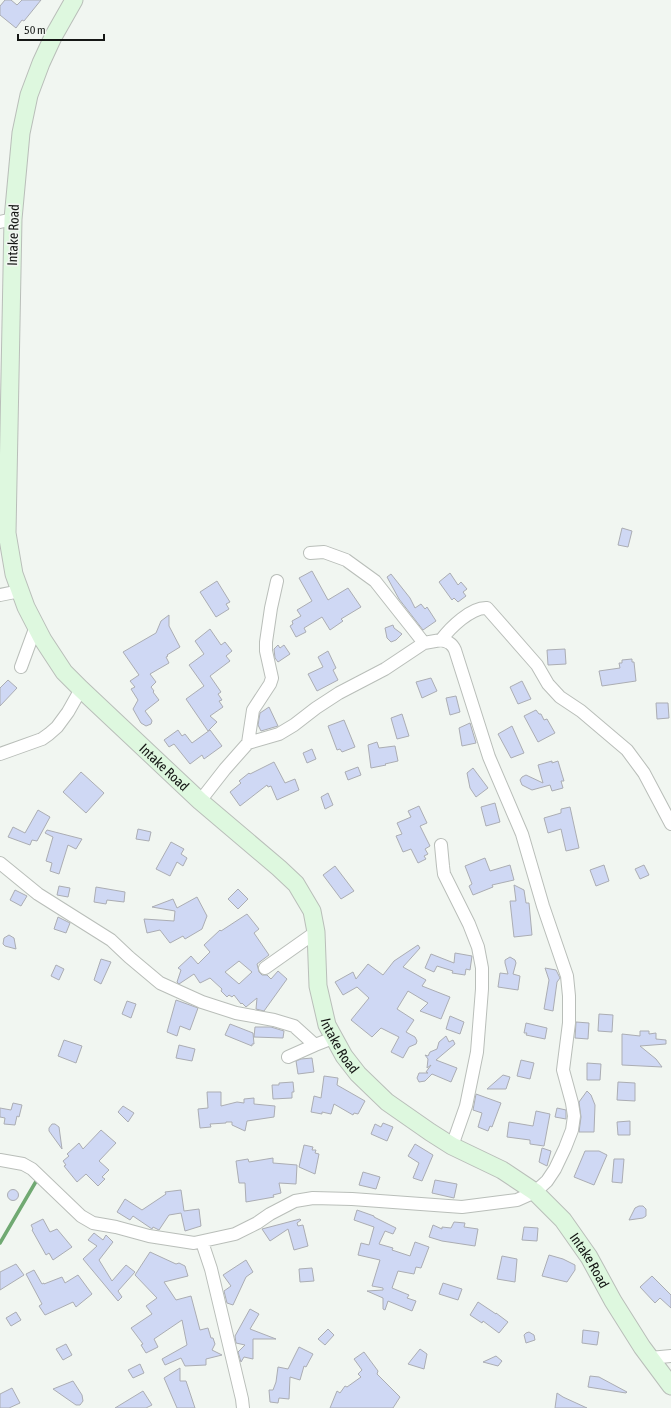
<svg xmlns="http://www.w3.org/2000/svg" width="671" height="1408" font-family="'Asap Condensed',sans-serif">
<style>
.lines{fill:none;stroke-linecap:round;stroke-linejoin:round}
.stream{stroke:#70a972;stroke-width:3.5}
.building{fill:#cfd8f4;stroke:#abadb3;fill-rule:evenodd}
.street-casing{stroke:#b9beb9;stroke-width:14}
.secondary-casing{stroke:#b9beb9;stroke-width:19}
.street{stroke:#fff;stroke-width:12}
.secondary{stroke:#def8df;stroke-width:17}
.labels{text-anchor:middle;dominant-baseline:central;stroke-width:3.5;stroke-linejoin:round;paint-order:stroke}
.street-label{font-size:14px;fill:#151715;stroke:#f1f6f1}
</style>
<rect width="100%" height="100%" fill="#f1f6f1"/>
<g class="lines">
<!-- stream -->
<path class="stream" d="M0,1243L38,1178"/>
</g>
<!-- building -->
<path class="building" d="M5,0H11L17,5L22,0H41L24,21L22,20L16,28L0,15V6Z
M622,528L632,531L628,547L618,545Z
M312,571L328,600L348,588L361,607L341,619L343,621L330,630L322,617L304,628L306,632L296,637L290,626L293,624L292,621L301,616L297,610L312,601L299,578Z
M450,573L458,585L461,582L467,589L463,592L466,596L458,602L454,598L452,600L439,582Z
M391,574L410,598L415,608L421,604L425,609L427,607L436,621L423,630L399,599L387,577Z
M217,581L230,602L226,604L229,609L216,617L200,592Z
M169,615V626L180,647L167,655L168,656L166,657L169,663L150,674L156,682L151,687L154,691L153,692L159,700L145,711L151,719L152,721L151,724L146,726L141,723L133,709L138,700L131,689L135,687L130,681L139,675L123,652L156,633L161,621Z
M393,625L394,628L402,634L396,640L391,642L387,638L385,628Z
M210,629L221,645L225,642L232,651L226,656L230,661L210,676L221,692L218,694L222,700L219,701L223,707L210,716L217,722L208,731L186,699L204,686L189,665L204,654L195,641Z
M278,645L280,648L284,645L290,654L278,662L275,658L274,649Z
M565,649L566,664L548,665L547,650Z
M328,651L336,668L333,670L338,680L317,691L308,674L323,667L318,657Z
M632,659V662H634L636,681L602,686L599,671L620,668L619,663H622V660Z
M431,678L437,691L422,698L416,682Z
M8,680L17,688L0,706V688Z
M522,681L531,699L518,704L510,687Z
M456,696L460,712L450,715L446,698Z
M656,703H668L669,718L657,719Z
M269,707L278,726L261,731L258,725L260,713Z
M536,710L539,714H541L544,720L547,719L555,733L538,742L524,716Z
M402,714L409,736L397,739L391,718Z
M344,720L355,747L342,752L340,749L337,750L328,726Z
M470,723L476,743L462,746L459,728Z
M512,726L524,753L511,758L498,734Z
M178,730L182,736L185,734L192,743L210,730L222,746L204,759L202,755L190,764L174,744L169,747L164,740Z
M377,742L379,748L395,746L398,761L385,764L386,765L371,768L368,745Z
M312,749L316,759L307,763L303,753Z
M552,761V763L558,761L564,781H561L563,788L552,791L550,785L532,790L522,785L520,780L522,777L526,775L543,783L538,765Z
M274,762L285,783L295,779L299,790L277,800L271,786L268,787L267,785L240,806L230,792L241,783L239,781L249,773L250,774Z
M358,767L361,775L348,780L345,772Z
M473,768L488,788L476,797L470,788L467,773Z
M81,772L104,793L86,813L63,792Z
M328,793L333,805L325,809L321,797Z
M495,803L500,822L486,826L481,807Z
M419,806L427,823L420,826L430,846L425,849L428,854L424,856L426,859L418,863L411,849L403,852L396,836L402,834L397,823L411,817L408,811Z
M570,807L579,848L566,851L561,829L548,833L544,818L561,813V809Z
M38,810L50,817L37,841L32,840L30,845L8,837L13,827L25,833Z
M138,829L151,832L149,841L136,839Z
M47,830L82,839L76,849L68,845L59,874L50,871L52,863L46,861L53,837L45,833Z
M171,842L184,849L181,854L187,858L183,866L177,862L170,876L156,869Z
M485,858L490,871L510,865L514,880L492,885L493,887L473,895L469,886L472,884L465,866Z
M604,865L609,881L596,886L590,870Z
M644,865L649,875L640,879L635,869Z
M335,866L354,891L341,899L323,875Z
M514,885L524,890L526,903H529L532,935L514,937L510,901H516Z
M59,886L70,888L68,897L57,895Z
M96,887L125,892L124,902L107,900L106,904L94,902Z
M238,889L248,899L238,909L228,899Z
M15,890L27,896L21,906L10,900Z
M197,897L207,916L202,929L185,939L183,936L170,943L160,930L147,933L144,919L174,921L175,911L152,907L173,899L177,908Z
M247,914L259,929L254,933L269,955L257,964L259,972L262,975H267L271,979L278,971L287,979L264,1011L256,1009L257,998L246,1007L242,1003L241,1004L234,995L232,997L229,995L227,997L221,991L222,989L210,978L200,983L194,974L179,984L177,982L181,970L178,968L191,956L198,964L210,952L204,945L220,930L221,931ZM239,961L252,972L239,984L225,972Z
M58,917L70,923L66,933L54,929Z
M9,935L14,938L16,949L5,946L3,944L4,938Z
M418,945L420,948L403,967L426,980L422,986L450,997L441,1019L420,1011L428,1003L408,991L397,1009L414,1020L406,1032L415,1037L417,1041L416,1044L409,1047L403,1058L391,1052L399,1037L381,1028L372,1037L351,1020L369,998L357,987L343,995L335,982L353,972L356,979L368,964L383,975L394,961Z
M455,953L472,956L470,970L466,969L465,975L452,973L453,971L437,966L434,972L425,968L431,954L454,963Z
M510,957L515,960L516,963L513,974L520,976L518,990L498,987L500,973L508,974L505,963V960Z
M101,959L111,962L101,984L94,980Z
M56,965L64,969L59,980L51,976Z
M545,968L556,970L560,978L557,982L553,1011L544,1009L549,980Z
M176,1000L198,1008L190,1030L180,1026L177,1036L167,1032Z
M127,1001L136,1004L131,1018L122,1014Z
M599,1014L613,1015L612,1032L598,1031Z
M450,1016L464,1022L460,1034L446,1029Z
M576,1022L589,1023L588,1039L575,1038Z
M526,1023L547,1028L545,1039L526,1035L527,1033H524Z
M230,1024L253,1033L254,1044H252V1046L225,1035Z
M255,1027H271L284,1031L283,1038L254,1037Z
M640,1031H649V1034L656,1033V1039L666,1040V1044L640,1046L656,1059L662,1067L622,1065V1034L640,1036Z
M446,1036L449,1042L453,1040L455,1044L436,1060L457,1068L451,1082L432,1074L425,1081L419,1082L417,1078L419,1073H428L426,1072L431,1065L427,1068L428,1059L425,1055L428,1056L430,1052L437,1049L439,1042Z
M64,1040L82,1046L76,1063L58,1056Z
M179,1045L195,1049L192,1061L176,1058Z
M312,1058L314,1072L298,1074L296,1061L301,1059Z
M521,1060L534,1063L530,1079L517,1076Z
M587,1063L601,1064L600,1080H587Z
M503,1075L510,1077L506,1089H487Z
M324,1076L338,1078L337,1085L365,1101L358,1114L354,1113L353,1115L334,1104L331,1114L322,1112V1114L311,1112L314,1096L321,1098Z
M293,1082L294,1092H292V1098L273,1099L272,1085H279V1083Z
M618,1082L635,1083V1101L617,1100Z
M587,1091L591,1095L595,1105L594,1132H579L581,1117L579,1102Z
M207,1092H221V1106L237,1102L244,1103V1099L254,1098V1104L275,1106L274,1117L247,1121L245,1131L232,1125V1122H226V1123L210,1124L211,1127L200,1128L198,1109L208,1108Z
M476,1094L501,1103L492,1127L490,1126L488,1131L478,1127L482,1113L473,1110Z
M13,1103L22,1105L19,1117L17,1116L15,1125L4,1124L5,1118L0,1117V1108L11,1110Z
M123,1106L134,1113L128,1122L118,1112Z
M557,1108L566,1110V1119L555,1117Z
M536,1111L550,1114L544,1146L530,1144V1140L507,1137L509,1122L533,1126Z
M630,1121V1135H618L617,1122Z
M383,1123L393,1127L387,1141L371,1134L375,1124L381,1127Z
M52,1124H55L59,1127L62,1149L49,1131V1128Z
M101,1130L116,1143L99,1161L109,1170L102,1177L105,1179L98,1186L86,1174L77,1182L64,1166L66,1165L63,1161L69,1156L67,1154L79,1143L83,1149Z
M415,1144L433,1155L422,1181L413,1178L419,1163L408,1156Z
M304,1145L313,1147L312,1150H316L315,1153L319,1154L315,1174L299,1167Z
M542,1148L551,1151L547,1166L539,1162Z
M585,1151H599L607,1155L594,1185L574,1177Z
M273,1158V1163L297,1165L296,1184L279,1183L281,1193L273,1195L274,1197L246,1202L245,1183H239L236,1161L248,1159L249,1162Z
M614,1159H624L622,1183L612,1182Z
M363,1172L380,1177L376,1189L359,1185Z
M435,1180L457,1184L454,1198L432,1193Z
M7.5 1195a5.5 5.5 0 1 1 11 0a5.5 5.5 0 1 1-11 0Z
M181,1190L184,1211L199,1209L201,1226L185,1231L181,1213L169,1215L159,1230L153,1227L152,1229L133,1216L130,1220L117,1212L125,1199L142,1210L166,1194L165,1192Z
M639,1206H643L646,1209V1216L643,1218L629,1220L635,1208Z
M357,1210L374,1216V1217L396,1228L393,1234L385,1231L379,1244L393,1248L392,1250L410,1256L415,1242L429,1247L421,1268L416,1267L414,1274L398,1271L392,1288L409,1295L407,1298L416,1301L412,1311L388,1301L385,1310L383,1309V1298L367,1291L383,1290V1288L372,1286L380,1260L358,1255L361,1243L369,1245L374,1227L354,1220Z
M43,1219L50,1232L57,1229L72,1247L53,1260L49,1253L46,1255L32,1230L33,1229L31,1225Z
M300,1219L301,1220L297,1223L298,1226L303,1225L308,1246L294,1250L288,1229L270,1241L262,1229Z
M454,1222L465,1223L464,1227L478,1229L475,1246L442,1241L429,1237L433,1225L442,1229V1227L451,1228Z
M524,1227L538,1228L537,1241L522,1240Z
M94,1233L103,1240L106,1235L113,1242L99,1260L112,1281L126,1265L135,1272L118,1291L122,1297L118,1301L83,1259L97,1246L88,1240Z
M150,1252L176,1264L179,1263L185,1266L188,1276L164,1282L176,1300L191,1296L200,1330L208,1328L211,1338H213L215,1344L212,1350L222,1355L206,1359V1365L185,1366L181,1358L165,1365L162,1359L187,1345L182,1320L154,1339L158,1347L146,1353L141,1345L143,1344L131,1328L152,1314L146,1306L157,1298L135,1275Z
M549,1255L563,1259L575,1265V1270L567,1282L542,1276Z
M502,1256L517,1259L515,1282L497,1279Z
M246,1260L253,1272L246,1277L233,1305L227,1303L224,1291L231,1286L223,1275Z
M16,1264L24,1275L0,1290V1272Z
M312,1268L314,1281L300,1282L299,1269Z
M34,1270L42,1284L44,1283V1284L62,1277L65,1283L78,1275L92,1294L76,1307L73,1302L45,1315L39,1306L42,1304L26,1274Z
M652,1276L671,1295V1308L660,1298L655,1303L640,1287Z
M443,1283L462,1289L458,1300L439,1294Z
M478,1302L496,1314V1313L508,1322L499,1333L483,1321L482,1323L470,1315Z
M250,1309L259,1314L250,1329L276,1339H253V1359L244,1357L241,1362L238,1352L245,1345L236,1343L235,1336Z
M16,1312L21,1320L11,1326L6,1318Z
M328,1329L334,1335L325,1345L318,1339Z
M583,1330L599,1332L597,1345L582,1343Z
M529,1332L534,1335L535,1340L526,1343L524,1335L526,1333Z
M66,1344L72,1355L63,1360L56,1349Z
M299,1347L313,1354L306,1367L304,1366L300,1380L290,1377L289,1399L279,1398L278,1403L270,1402L269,1390H273L276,1382L278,1367L288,1369Z
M420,1349L427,1354L424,1369L408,1364Z
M364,1352L378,1371L377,1374L400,1397L393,1408H330L337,1391L340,1393L345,1386L347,1387L361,1377L358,1374L362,1370L354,1359Z
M496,1356L502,1361L498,1366L483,1362Z
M140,1364L144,1373L133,1378L128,1370Z
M180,1368V1381H186L195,1408H177L164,1378Z
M590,1376L599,1377L627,1392L626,1393L588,1387Z
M73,1381L82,1395L83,1401L80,1405H76L53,1389Z
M12,1388L20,1403L9,1408H0V1394Z
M143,1391L152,1405L146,1408H115Z
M557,1393L563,1397L587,1408H555Z"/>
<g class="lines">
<!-- street casing -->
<g class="street-casing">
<path id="street" d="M0,222L13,219
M310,553L324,552L346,560L375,581L424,643
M0,595L20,591
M21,667L36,626
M248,743L279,734L294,725L316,708L339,693L385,669L424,643L441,640C450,628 471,607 487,608L537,665L548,684L560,697L581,711L627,750L644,773L671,824
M0,754L42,739L49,734L57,727L68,712L81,689
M200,801L225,769L248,743L253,710L270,684L272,678L266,651V642L271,608L277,581
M441,845L443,866L444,874L469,924L478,947L482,968V989L477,1052L466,1106L452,1146
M0,863L38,894L111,940L129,957L160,983L202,1002L236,1013L274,1020L294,1026L315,1045L333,1038
M265,968L316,932
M288,1057L315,1045
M0,1160L23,1164L32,1169L81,1216L93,1223L116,1227L149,1236L194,1243L235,1234L257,1223L270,1214L295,1201L313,1198L352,1199L462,1207L517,1200L535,1192L547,1181L555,1169L565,1148L572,1130L574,1116L572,1103L563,1070L569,1023V996L567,976L543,906L522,834L489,757L455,650C452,643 448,642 441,640
M202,1242L211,1269L242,1399L243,1408
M650,1358L671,1356"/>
</g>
<!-- secondary casing -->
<g class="secondary-casing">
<g id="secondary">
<path id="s1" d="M74,0L53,37L41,63L29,95L21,133L13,219L7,533L14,574L26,607L43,640L64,672L81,689L200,801L279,868L296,884L312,911L316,932L318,986L327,1025L344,1056L358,1074L387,1102L430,1132L452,1146L502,1170L535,1192L563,1220L589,1257L613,1301L642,1347L671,1386"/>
</g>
</g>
<!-- street -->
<use href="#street" class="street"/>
<!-- secondary -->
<use href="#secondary" class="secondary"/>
</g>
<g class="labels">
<!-- street labels -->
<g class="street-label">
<text transform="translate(13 235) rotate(-88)">Intake Road</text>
<text stroke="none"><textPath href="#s1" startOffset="835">Intake Road</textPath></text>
<text stroke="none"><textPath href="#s1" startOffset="1182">Intake Road</textPath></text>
<text stroke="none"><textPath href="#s1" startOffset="1518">Intake Road</textPath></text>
</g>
</g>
<!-- scale -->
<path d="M18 34v6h86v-6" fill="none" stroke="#151715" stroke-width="2"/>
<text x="24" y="34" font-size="12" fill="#151715" stroke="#f1f6f1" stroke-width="3" paint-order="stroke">50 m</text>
</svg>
